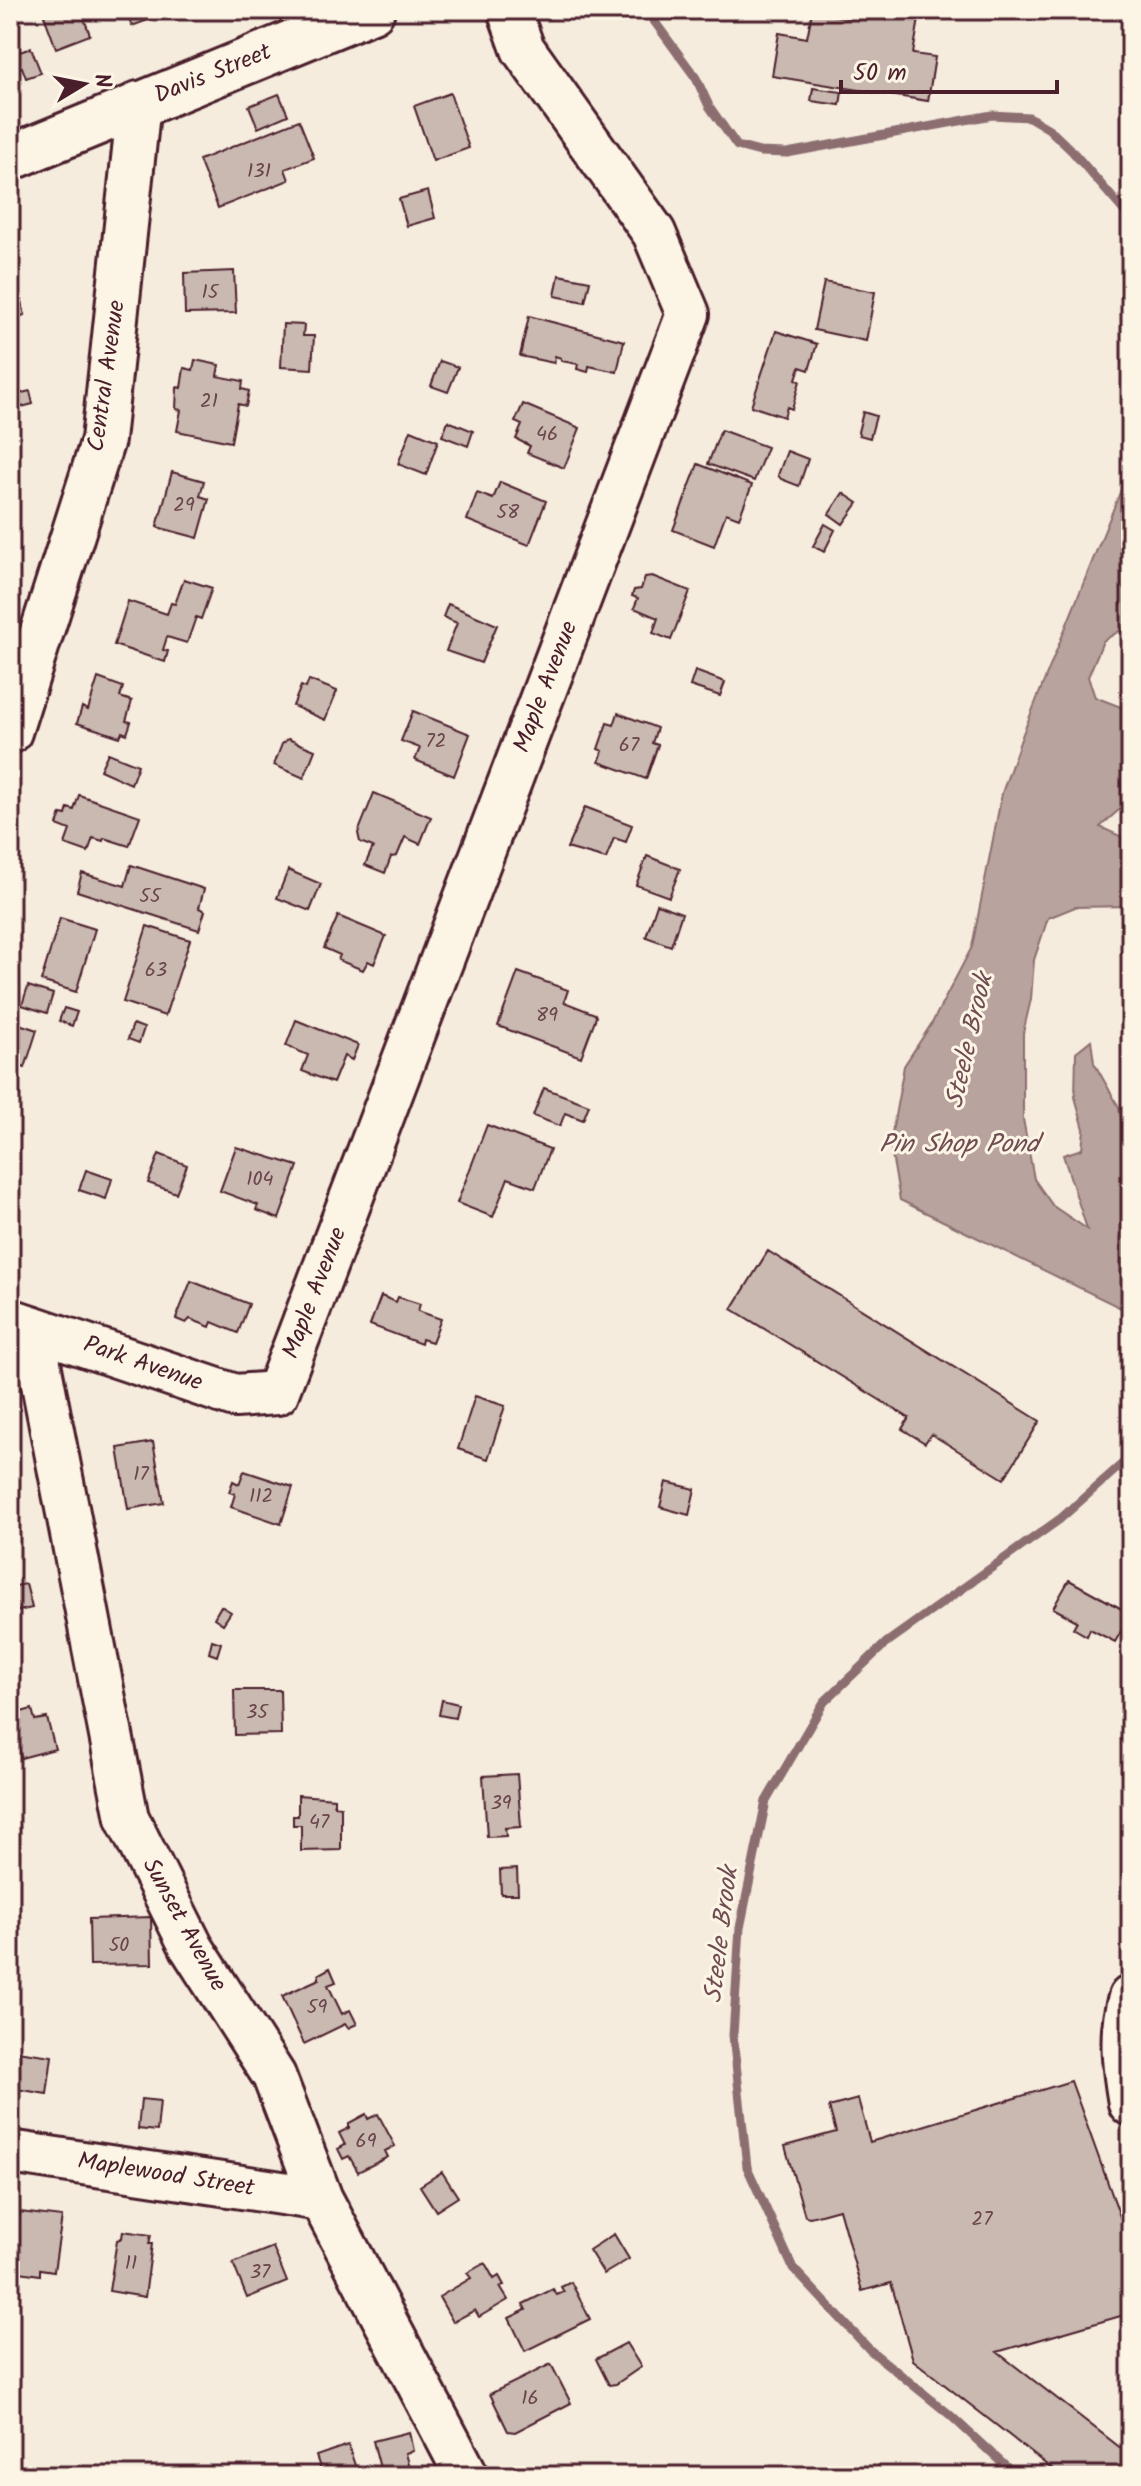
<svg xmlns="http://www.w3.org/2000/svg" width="1141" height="2486" font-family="Kalam,sans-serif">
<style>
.water{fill:#b8a39e;stroke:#8c6e70;stroke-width:2}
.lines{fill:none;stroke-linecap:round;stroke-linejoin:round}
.stream{stroke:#8c6e70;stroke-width:9}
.building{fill:#cab9b1;stroke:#4a1f2b;stroke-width:2}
.minor-casing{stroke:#4a1f2b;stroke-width:48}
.major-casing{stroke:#4a1f2b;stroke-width:50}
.minor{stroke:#fcf5e5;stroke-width:42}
.major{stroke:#fcf5e5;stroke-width:44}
.labels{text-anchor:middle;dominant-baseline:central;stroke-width:6;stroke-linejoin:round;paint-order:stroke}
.number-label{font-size:20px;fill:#6a464c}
.street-label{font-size:24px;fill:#4a1f2b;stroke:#fcf5e5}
.water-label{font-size:26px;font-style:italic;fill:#704d53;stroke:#fcf5e5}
</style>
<rect width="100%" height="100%" fill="#f5ecde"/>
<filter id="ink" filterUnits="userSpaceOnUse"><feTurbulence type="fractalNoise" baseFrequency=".0125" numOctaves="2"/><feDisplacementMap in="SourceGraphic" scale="16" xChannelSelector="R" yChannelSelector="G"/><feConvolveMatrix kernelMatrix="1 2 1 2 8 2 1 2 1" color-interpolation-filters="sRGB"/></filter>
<g filter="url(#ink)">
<!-- water -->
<path class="water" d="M1131,465V624L1103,641L1088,677L1095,697L1131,711V776L1121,783V808L1100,827L1122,837L1131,835V906L1075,907L1048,918L1034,960L1031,999L1023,1033V1119L1034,1179L1053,1206L1087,1229L1063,1155L1082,1149L1084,1129L1075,1097L1076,1052L1091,1040L1094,1063L1119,1107L1131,1171V1313L900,1200L890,1144L904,1066L932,1023L972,947L1002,793L1022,736Z"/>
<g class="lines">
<!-- stream -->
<path class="stream" d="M646,10L696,78L709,106L737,146L760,152L787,153L992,115L1029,117L1049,129L1072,151L1131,219
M1016,2476L949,2414L870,2350L793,2268L747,2167L733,2035L740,1928L766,1801L824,1702L886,1643L1060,1519L1131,1456"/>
</g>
<!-- building -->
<path class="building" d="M42,10H81L90,35L56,48Z
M126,10H166L167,13L132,26Z
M851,10H902L920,13L913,54L935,57L928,101L772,76L779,33L807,38L812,12L849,18Z
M10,25L20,52L31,48L41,73L26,78L22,67L10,72Z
M813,88L842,92L840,105L811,101Z
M450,93L469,148L433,161L414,106Z
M279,94L288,115L258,128L249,106Z
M299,120L314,158L285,169L289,180L218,208L199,160Z
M428,191L435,218L407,226L399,199Z
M234,271L236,313L185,314L184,273Z
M559,275L590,281L585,302L555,296Z
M824,282L875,292L866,341L814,330Z
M17,284L25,315L10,319L15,338L10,339V286Z
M529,316L624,341L617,372L589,366L588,372L577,369L578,364L561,361V358L555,356L554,363L520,356Z
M283,324L304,325L303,336H314L312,369L281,367Z
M776,331L817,344L809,370L800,367L796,379L800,381L792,409L787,407L784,417L751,406Z
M195,360L219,365L217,376L243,381L242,389L249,391L246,406L238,404L231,442L177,431L181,410L176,409L177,387L181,388L184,368L193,370Z
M440,361L458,367L448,392L431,386Z
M30,391L33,404L10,410V396Z
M523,404L580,428L564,468L527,453L530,446L516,439L522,425L515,422Z
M863,412L876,416L870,438L859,435L858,432Z
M448,421L473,431L468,446L442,436Z
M411,430L438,441L426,475L398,464Z
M721,430L767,447L754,481L708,464Z
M787,451L808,459L799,486L781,479L778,475Z
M698,464L752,485L739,518L726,513L714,546L673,530Z
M172,472L204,481L200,496L209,499L198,538L157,527Z
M500,482L546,501L529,545L467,520L477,493L493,499Z
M843,493L858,503L843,524L829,514Z
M825,524L835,530L824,552L813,546Z
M652,576L690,591L671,640L653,633L658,618L634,608L638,598L632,596L634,590L641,589L645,577Z
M184,579L212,588L201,619L196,617L187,643L167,637L163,650L168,651L165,662L114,645L128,601L167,614L171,603L175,604Z
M448,604L497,625L481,663L446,651L457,623L443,617Z
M695,671L725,682L720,696L690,686Z
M98,678L123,687L120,697L132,701L126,721L131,722L127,734L122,732L120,737L77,723L82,707L88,710Z
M309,680L337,691L325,720L293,706L301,686L306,688Z
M413,711L470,734L454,776L415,760L420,748L401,741Z
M618,713L657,728L652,743L658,745L646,779L599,762L603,751L598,749L607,723L614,725Z
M288,739L315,750L304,778L274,765L282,744Z
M108,753L138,765L131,784L100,770Z
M374,793L431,817L420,844L405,837L397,856L391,857L385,873L365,865L373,847L360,842L358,833Z
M79,795L140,816L129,846L104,838L103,841L93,838L88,852L65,844L70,830L57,825L61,814L66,815L68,808L74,810Z
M585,807L632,825L626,842L614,838L606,859L567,848Z
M647,856L680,869L669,897L636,885Z
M131,865L204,889L199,908L205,911L199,930L77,891L82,873L125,886Z
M288,870L321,884L310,911L277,898Z
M657,904L682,913L671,946L646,937Z
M338,916L386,936L374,964L368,961L363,970L338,960L340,955L324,948Z
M60,918L95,929L76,992L41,981Z
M147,926L190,940L165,1016L123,1002Z
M518,972L568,990L564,1002L595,1014L596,1017L581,1057L498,1026Z
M28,986L53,994L47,1013L22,1005Z
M64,1008L77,1012L72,1026L59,1021Z
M296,1020L358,1045L352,1060L344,1056L333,1083L302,1071L308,1055L286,1046Z
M10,1021L37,1030L25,1068L10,1063Z
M133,1024L144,1028L139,1043L128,1039Z
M544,1088L589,1105L583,1120L565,1113L560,1126L533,1116Z
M487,1125L550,1149L535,1188L508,1178L493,1217L457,1203Z
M236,1147L298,1166L279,1219L256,1210L258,1205L220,1191Z
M159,1154L187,1165L176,1193L148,1183Z
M86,1170L112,1179L106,1199L79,1190Z
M768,1251L1040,1421L1004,1479L931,1434L925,1443L902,1429L909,1418L732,1309Z
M191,1281L249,1304L238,1333L212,1322L210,1327L190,1319L186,1323L176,1319Z
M381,1296L396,1302L398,1297L420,1304L418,1311L441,1319L432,1342L422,1339L421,1344L370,1325Z
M475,1396L505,1406L488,1459L458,1449Z
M153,1442L164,1503L128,1509L118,1448Z
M244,1471L293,1487L281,1524L231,1507L235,1494L229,1492L233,1481L239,1484Z
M666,1482L695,1489L689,1515L660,1507Z
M1069,1580L1131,1614L1115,1642L1090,1629L1087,1636L1073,1628L1077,1621L1053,1608Z
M26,1584L32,1608L14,1612L15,1619L10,1620V1587Z
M221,1606L231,1612L223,1624L214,1618Z
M212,1640L221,1643L217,1656L209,1653Z
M234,1690H280L281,1734L235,1735Z
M442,1700L458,1704L455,1718L439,1715Z
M32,1709L35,1720L47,1718L55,1749L21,1758L10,1715Z
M517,1774L521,1827L505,1828L506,1836L487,1837L483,1776Z
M298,1795L334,1798V1806L341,1807V1850L301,1851V1825H293V1816H298Z
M517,1869L518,1894H501L500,1870Z
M151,1917L152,1964L90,1965L89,1919Z
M330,1968L336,1982L328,1985L342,2014L350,2010L357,2024L348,2028L345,2024L304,2044L282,1996L319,1979V1974Z
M10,2050L52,2056L47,2094L10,2088Z
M1071,2081L1131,2247V2313L997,2352L1131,2456V2476H1061L913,2360L891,2283L862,2291L839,2209L810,2217L805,2216L785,2146L836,2132L829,2107L858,2099L870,2142Z
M141,2099L160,2101L157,2131L138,2129Z
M366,2114L368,2119L378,2114L395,2146L385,2151L388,2157L358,2172L349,2156L343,2159L338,2149L345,2145L339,2133L349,2128V2123Z
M442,2172L458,2197L436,2211L420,2186Z
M20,2212L62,2217L54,2271L40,2269V2275L13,2271Z
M123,2231L151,2235L149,2244H152L145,2297L109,2291L117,2240L122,2238Z
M614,2234L629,2259L604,2274L589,2250Z
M273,2247L287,2282L247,2298L233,2263Z
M485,2263L494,2279L499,2276L504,2285L500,2287L508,2300L479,2317L475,2310L453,2322L439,2297L471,2278L467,2273Z
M571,2282L590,2319L525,2351L509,2318L526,2310L523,2304L553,2289L557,2295L564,2292L561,2287Z
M626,2343L641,2367L616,2384L609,2385L596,2359Z
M551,2364L571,2403L515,2432L508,2431L490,2394Z
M409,2432L413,2451L405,2453L411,2476H382L373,2441Z
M348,2445L358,2474L323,2476L316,2456Z"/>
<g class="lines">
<!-- minor casing -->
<g class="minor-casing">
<path id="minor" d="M10,732L103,440L139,103
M10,1320L235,1396L277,1393L688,314L654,233L523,49L509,10
M32,1327L127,1818L192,1948L274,2076L321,2199L467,2476
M10,2152L321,2199"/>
</g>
<!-- major casing -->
<g class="major-casing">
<path id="major" d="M10,158L372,10
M1131,1998C1120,2032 1125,2068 1131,2103"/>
</g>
<!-- minor -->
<use href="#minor" class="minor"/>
<!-- major -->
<use href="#major" class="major"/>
</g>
</g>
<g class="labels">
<!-- number labels -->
<g class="number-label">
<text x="259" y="172">131</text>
<text x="210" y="293">15</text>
<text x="209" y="402">21</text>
<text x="547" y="435">46</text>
<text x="184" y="506">29</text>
<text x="508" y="513">58</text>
<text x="436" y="742">72</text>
<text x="629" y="746">67</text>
<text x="150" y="897">55</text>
<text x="156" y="971">63</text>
<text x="547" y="1016">89</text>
<text x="260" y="1180">104</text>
<text x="141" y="1475">17</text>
<text x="261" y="1497">112</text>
<text x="257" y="1713">35</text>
<text x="501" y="1804">39</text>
<text x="319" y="1823">47</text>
<text x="119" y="1946">50</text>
<text x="317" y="2008">59</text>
<text x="366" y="2142">69</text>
<text x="982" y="2220">27</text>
<text x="131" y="2264">11</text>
<text x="260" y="2273">37</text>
<text x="530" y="2399">16</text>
</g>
<!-- street labels -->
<g class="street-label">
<text transform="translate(213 74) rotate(-22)">Davis Street</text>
<text transform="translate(107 376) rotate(-82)">Central Avenue</text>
<text transform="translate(546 687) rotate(-69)">Maple Avenue</text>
<text transform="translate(315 1293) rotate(-69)">Maple Avenue</text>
<text transform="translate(143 1364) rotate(19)">Park Avenue</text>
<text transform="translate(184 1925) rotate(61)">Sunset Avenue</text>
<text transform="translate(166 2175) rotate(9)">Maplewood Street</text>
</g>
<!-- water labels -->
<g class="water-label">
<text transform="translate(970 1041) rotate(-77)">Steele Brook</text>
<text x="959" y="1145">Pin Shop Pond</text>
<text transform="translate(722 1935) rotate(-83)">Steele Brook</text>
</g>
</g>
<!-- margin -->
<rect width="1141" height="2486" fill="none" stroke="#fcf5e5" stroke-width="40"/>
<rect x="20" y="20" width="1101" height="2446" fill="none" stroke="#4a1f2b" stroke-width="3" filter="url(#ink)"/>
<!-- north arrow -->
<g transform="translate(84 84) rotate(80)" stroke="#fcf5e5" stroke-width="6" paint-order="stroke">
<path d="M0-6L14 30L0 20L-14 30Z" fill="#4a1f2b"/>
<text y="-12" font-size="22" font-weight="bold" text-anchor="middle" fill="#4a1f2b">N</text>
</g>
<!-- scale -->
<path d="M841 80v12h216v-12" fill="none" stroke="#4a1f2b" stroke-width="4"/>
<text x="853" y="80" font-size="24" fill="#4a1f2b" stroke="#fcf5e5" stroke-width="6" paint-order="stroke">50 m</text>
</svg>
